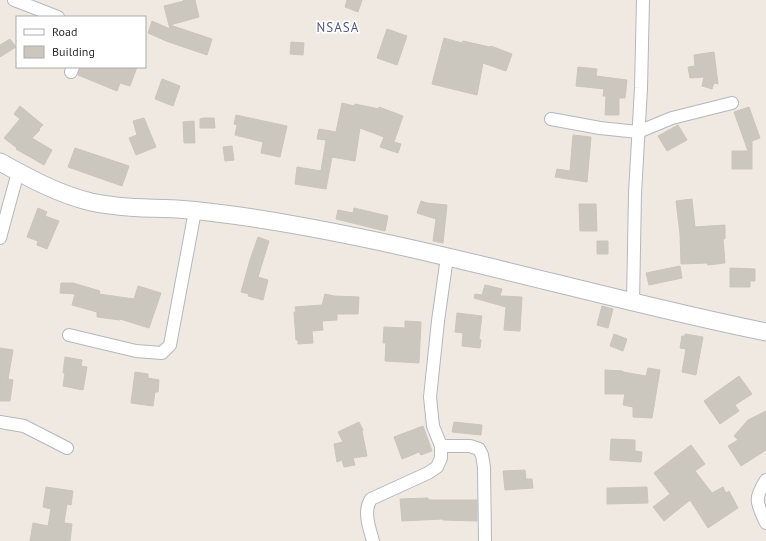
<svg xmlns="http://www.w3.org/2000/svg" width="766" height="541" font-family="'PT Sans',sans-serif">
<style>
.building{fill:#cbc7bf;stroke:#cbc5ba}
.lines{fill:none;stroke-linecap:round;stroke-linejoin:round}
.street-casing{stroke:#b4b7c1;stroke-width:14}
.secondary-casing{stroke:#b4b7c1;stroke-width:19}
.street{stroke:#fff;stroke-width:12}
.secondary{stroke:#fff;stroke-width:17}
.labels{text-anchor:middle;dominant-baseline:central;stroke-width:3.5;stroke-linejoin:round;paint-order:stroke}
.quarter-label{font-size:13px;letter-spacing:1px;fill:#4d5680;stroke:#fff}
</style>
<rect width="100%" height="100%" fill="#efe9e1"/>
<!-- building -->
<path class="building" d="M183,0H195L199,17L170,25L212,39L207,55L166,41L148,33L152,21L170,29L164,6L184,1Z
M347,0H362L358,12L345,7Z
M387,29L407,36L397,65L377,58Z
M444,38L462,43L463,41L490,47L491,46L512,54L506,71L483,63L477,95L432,84Z
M10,39L16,47L0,57V45Z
M291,42L304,43L303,55L290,54Z
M714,52L718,84L714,83L712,89L702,86L704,77L690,78L688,67L695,66L694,55Z
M80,67H137L130,86L120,83L117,91L78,75Z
M578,67L597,69L596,76L627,80L625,98H619V115H605L606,96H603L604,89L576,86Z
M162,79L180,86L173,106L155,99Z
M342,103L354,106L355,104L379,109V107L403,116L394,142L401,144L398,153L380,147L384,137L360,128L355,161L332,157L326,189L295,184L297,167L321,171L326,140L317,139L319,129L336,132Z
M20,106L43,125L39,129L40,130L32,138L52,150L44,165L16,149L17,148L4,138L20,119L14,114Z
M749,107L760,138L752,141V169H732V151H748L734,112Z
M236,115L287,126L280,157L261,153L263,142L235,135L237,125L234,124Z
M144,118L156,147L136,155L129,138L137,135L133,121Z
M204,118H214L215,128H200V119Z
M194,121L195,143H184L183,122Z
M678,125L687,140L667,151L658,136Z
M573,135L591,137L587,182L555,177L557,169L570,171Z
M232,146L234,160L225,161L223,147Z
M75,148L129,166L122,186L68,167Z
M692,199L695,227L725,225V239H723L725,263L708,265L707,263L681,264L680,234L676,201Z
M421,201L427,203L447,205L443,243L433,241L436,219L417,213Z
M579,204H596L597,231H580Z
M38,208L47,212L45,216L59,221L47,249L37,245L38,241L27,237Z
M354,208L388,216L385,231L336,219L338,210L353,213Z
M258,237L269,241L258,277L268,280L263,300L248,296L249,294L241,292L250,260Z
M597,241H608V254H597Z
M680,266L682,278L649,285L646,273Z
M730,268L755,269V281H750V287H730Z
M61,283H73L100,291L99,294L134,299L138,286L161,293L149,328L120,319V320L97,317V312L72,305L75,294L60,293Z
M485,285L502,289L500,296L522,297L520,331L504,330L506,307L474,298L475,294L482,295Z
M325,294L334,296L359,297L358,314H337V320L322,321L323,330L312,331L313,343L298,344V340H296L294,312H296L295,307L322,305Z
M602,306L613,309L608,328L597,325Z
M457,313L482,316L479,339L481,340L480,348L462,346L463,333L455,332Z
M405,321L421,322L419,363L385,361L386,343H383L384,327L405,328Z
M614,334L627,339L623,351L610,346Z
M685,334L703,337L696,375L682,372L686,349L680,348L682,336H685Z
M0,348L13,350L8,379L13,380L10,401H0Z
M65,357L82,360L81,366L87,367L83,390L63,386L65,373H63Z
M648,368L660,370L652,418L633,417V407L623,405L625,394H605V370L623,371V372L646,376Z
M135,372L148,374V378L159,380L158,392H155L153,406L131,403Z
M739,376L752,394L735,405L739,411L720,424L704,401Z
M766,411V450L741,466L728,446L738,440L734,436L748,420Z
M359,422L363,430L362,431L367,456L353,458L355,465L344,467L342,460L337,462L334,444L343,442L338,432Z
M454,422L482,425L481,435L452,432Z
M423,426L432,451L421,455L419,452L402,459L394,437Z
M611,439L635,440V451L642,452L641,462L610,460Z
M691,445L705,464L695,471L712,493L723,487L726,493L729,491L738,508L708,528L690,500L664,521L653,507L670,494L654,473Z
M525,470L526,479H532L533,488L505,490L503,471Z
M46,487L73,491L71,505L67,504L64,523L72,524L70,541H30L33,523L48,526L51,509L43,507Z
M647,487L648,503L607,504V488Z
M428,498V500H477V521L443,520V519L402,521L400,499Z"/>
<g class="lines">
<!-- street casing -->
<g class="street-casing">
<path id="street" d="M14,0L58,17
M71,72L73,67
M551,119L600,128L638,132L672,118L732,103
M0,238L18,172
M633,303L635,193L641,88L643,0
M69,335L136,351L162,353L170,345L195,211
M0,422L24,426L67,448
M441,446H470L479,449L482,455L484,467L485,541
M766,480C753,500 757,503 766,523
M373,541C369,527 363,511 371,499L428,473L437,467L441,458V446L433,426L430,397L438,321L447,257"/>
</g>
<!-- secondary casing -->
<g class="secondary-casing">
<path id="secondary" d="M0,162C29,178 58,194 91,202C119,208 148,208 177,209C217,212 256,218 295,225C454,253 608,300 766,332"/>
</g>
<!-- street -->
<use href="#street" class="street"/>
<!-- secondary -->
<use href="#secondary" class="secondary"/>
</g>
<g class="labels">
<!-- quarter labels -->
<g class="quarter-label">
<text x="338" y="27">NSASA</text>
</g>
</g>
<!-- legend -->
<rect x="16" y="16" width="130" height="52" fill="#ffffff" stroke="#ababab"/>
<rect x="24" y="29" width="20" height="6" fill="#ffffff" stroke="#ababab"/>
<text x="52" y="36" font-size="12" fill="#2e2e2e">Road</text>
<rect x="24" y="46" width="20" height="12" fill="#cbc7bf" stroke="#ababab"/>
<text x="52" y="56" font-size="12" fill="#2e2e2e">Building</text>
</svg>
